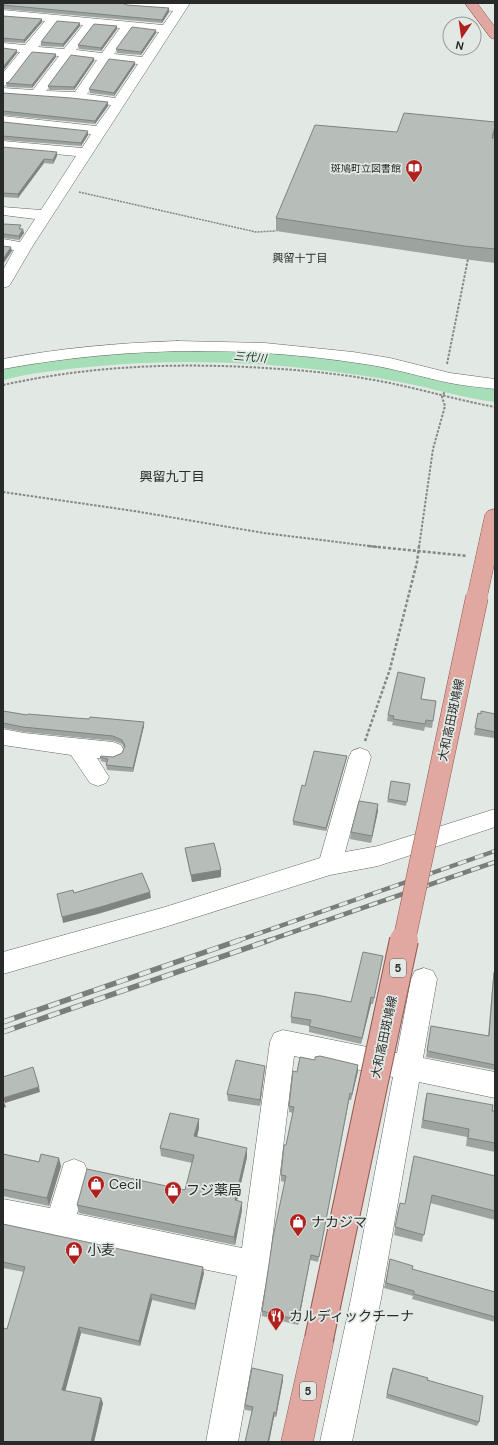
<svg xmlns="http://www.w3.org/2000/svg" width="498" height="1445" font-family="'DM Sans','Noto Sans JP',sans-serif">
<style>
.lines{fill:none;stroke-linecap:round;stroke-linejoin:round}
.river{fill:#a6deb7;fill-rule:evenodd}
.minor-casing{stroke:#626763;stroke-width:1}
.major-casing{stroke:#93564e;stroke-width:1}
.path-far2{stroke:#848885;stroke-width:1.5;stroke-dasharray:2 1;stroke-linecap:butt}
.path-far1{stroke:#848885;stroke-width:2;stroke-dasharray:2.5 1.5;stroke-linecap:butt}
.path{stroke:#848885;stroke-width:2.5;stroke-dasharray:3 2;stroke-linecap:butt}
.minor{fill:#fff;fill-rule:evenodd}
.major{fill:#e1a7a1;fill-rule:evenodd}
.rail-far1-casing{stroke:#797e7b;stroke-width:4.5}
.rail-casing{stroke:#797e7b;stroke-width:5.5}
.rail-far1{stroke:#e2e8e4;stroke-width:3;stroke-dasharray:9;stroke-linecap:butt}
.rail{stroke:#e2e8e4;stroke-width:4;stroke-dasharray:12;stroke-linecap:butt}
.major-bridge-far1-casing{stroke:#93564e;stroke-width:23;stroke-linecap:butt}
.major-bridge-casing{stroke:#93564e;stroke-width:30;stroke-linecap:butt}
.major-bridge-far1{stroke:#e1a7a1;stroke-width:22}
.major-bridge{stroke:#e1a7a1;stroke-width:28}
.wall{fill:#9da39e}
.shaded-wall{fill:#808481}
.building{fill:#b7bdb8;stroke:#808481}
.labels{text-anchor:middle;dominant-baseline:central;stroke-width:3.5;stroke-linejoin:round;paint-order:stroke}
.far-poi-label{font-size:10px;fill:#282b29;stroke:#e2e8e4;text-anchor:end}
.far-neighbourhood-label{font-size:11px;fill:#282b29;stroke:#e2e8e4}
.far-water-label{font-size:11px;font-style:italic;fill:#0b371e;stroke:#e2e8e4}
.shield{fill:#e2e8e4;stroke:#606461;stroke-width:1}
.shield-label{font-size:11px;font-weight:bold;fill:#282b29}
.street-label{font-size:12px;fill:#282b29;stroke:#e2e8e4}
.neighbourhood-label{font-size:13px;fill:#282b29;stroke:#e2e8e4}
.near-poi-label{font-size:14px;fill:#282b29;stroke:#e2e8e4;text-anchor:start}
</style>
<rect width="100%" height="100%" fill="#e2e8e4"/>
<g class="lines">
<!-- river -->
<path class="river" d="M163,346C242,346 321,352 399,366C432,371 463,381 495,386V402C463,398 432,388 400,382C301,364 199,357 99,366C67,369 34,372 3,380V364L13,361L84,351Z"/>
<!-- minor casing -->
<g class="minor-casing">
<path id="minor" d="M122,3H190L32,247L11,283L9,286L3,288V270L14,250L3,249V239L20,242L35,219L3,215V207L41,210L76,156L3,149V141L82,148L91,134L3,124V116L96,126L111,105L72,100L3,96V88L33,90L59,56L32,54L8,85L3,86V73L20,52L3,51V43L25,45L45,21L3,18V10L163,25L173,11L128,7L124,6ZM57,23L83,25L64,49L38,47ZM94,26L120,28L102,53L76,50ZM131,29L159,32L142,57L114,54ZM71,57L97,60L75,92L46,91ZM109,61L138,64L115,98L87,94Z
M177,341L265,343L353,352L390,358L450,373L495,379V389C480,387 465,386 450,383C421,377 393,368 364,364C244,345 122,347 3,369V359C61,348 118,343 177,341Z
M3,729L24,733L113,742L121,745L124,751L121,757L113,760L97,758L109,777L106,783L98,786L90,783L71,755L3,745Z
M360,748L368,751L371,757L345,852L378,846L495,809V827L378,866L330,875L165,927L3,974V952L165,907L320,858L349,757L352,751Z
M424,968L433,971L437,979L423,1058L495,1072V1098L419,1082L381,1299L352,1442H320L351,1299L393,1077L294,1056L269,1265L238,1442H206L237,1276L61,1240H59L52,1238L3,1227V1199L50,1208L64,1163L74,1159L84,1163L88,1173L77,1214L242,1248L270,1042L274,1033L283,1030L397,1053L411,979L415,971Z"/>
</g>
<!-- major casing -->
<g class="major-casing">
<path id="major" d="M465,3H477L495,27V39L491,38Z
M495,509V560L487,597L484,602L477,604L470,602L467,597L485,515L488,511Z
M319,1324L330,1328L334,1339L313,1442H281L304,1339L308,1328Z"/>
</g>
<!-- path-far2 -->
<path class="path-far2" d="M79,192L256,232L276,231"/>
<!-- path-far1 -->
<path class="path-far1" d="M447,364L468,259
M3,385C84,367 164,363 247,367C287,369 328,372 368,379C411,386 452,399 495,407
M3,492L134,511L264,533L378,547
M419,547L433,449L445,406L442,397L445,391"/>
<!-- path -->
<path class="path" d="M368,546L467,556
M365,741L390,669L417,562L419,546"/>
<!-- minor -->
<use href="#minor" class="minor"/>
<!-- major -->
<use href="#major" class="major"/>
<!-- rail-far1 casing -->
<g class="rail-far1-casing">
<path id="rail-far1" d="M237,941L495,851
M267,941L495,862"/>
</g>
<!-- rail casing -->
<g class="rail-casing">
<path id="rail" d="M3,1022L240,940
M3,1032L270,940"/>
</g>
<!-- rail-far1 -->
<use href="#rail-far1" class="rail-far1"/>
<!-- rail -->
<use href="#rail" class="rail"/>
<!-- major-bridge-far1 casing -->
<g class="major-bridge-far1-casing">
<path id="major-bridge-far1" d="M404,941L477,597"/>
</g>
<!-- major-bridge casing -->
<g class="major-bridge-casing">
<path id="major-bridge" d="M319,1339L404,940"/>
</g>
<!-- major-bridge-far1 -->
<use href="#major-bridge-far1" class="major-bridge-far1"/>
<!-- major-bridge -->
<use href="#major-bridge" class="major-bridge"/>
</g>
<!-- wall -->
<path class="wall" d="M3,3L127,5L169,8V12L162,23L3,9Z
M3,16L42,19V22L24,43L3,42Z
M80,23V26L63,47L41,46V42Z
M117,29L101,51L79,49L78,45Z
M156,33L141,55L117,53L116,49Z
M56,57L32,88L7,87L6,83Z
M94,61L74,90H49L48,86Z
M135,62V65L114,96L90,93L89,89Z
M3,93L108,102V106L95,124L3,115Z
M3,122L88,135L81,146L3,140Z
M397,132L494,134L493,138H495V263L463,259L276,231V218Z
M3,147L57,156L53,164L44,163L18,198L3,197Z
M3,224L21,229L24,233L19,240L3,238Z
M424,684L421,699L436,701L432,728L425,727L424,731L392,725L393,722L387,721L388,715Z
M3,711L27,715L144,726L133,772L107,770L106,765L107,763L101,761L100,757H113L122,753L124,748L122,744L114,741L24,732L3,728Z
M478,713L495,714V737H494V738L474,735Z
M347,756L346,760L326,831L293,825V821L305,786Z
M410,784L406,806L387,802L388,799Z
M378,804V811L371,843L350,839L351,832Z
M185,848L221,877L192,882L186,855Z
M383,956L373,1004H371L361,1044L309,1032V1026L291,1023V1017L351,1002Z
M494,972H495V1070L426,1057L431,1026L488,1036L493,978Z
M358,1071L351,1100H349L318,1262L310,1260L298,1325L262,1316V1311L285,1182L281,1181V1175L286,1145L293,1113L289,1112V1106L297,1072Z
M264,1072L260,1106L228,1101L227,1094Z
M427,1093L495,1111V1152L466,1146L467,1137L421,1128L425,1101Z
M199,1119V1128L197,1137L247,1157L237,1201L242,1202V1210L235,1245L79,1213L77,1205L185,1190L192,1163L161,1156L160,1148Z
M3,1154L61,1166L49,1206L3,1196Z
M412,1164L495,1176V1220L430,1203L422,1242L394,1235L398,1211L405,1204Z
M3,1224L204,1273L195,1310L152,1300L140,1346L81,1333L65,1391L103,1403L94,1442H3L7,1329L24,1272L3,1268Z
M390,1259L412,1269L495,1292V1322L412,1299L413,1296L384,1288Z
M391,1372L427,1380L479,1422L477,1426L386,1398Z
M283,1380L276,1417H274L269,1442H245L252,1411L245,1410V1405Z"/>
<!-- shaded-wall -->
<path class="shaded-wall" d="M169,8V12L162,23V20Z
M42,19V22L24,43V40Z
M80,23V26L63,47V44Z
M117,26V29L101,51V48Z
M156,30V33L141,55V52Z
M17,50V53L3,71V67Z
M56,54V57L32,88V85Z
M94,58V61L74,90V87Z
M135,62V65L114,96V93Z
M108,102V106L95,124V121Z
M495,126L494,134L491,150L492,138Z
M88,131V135L81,146V143Z
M57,152V156L53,164V160Z
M44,159V163L18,198V194Z
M23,229L24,233L19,240V236Z
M11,247L12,251L3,264V259Z
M144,722V726L133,772V768Z
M347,756L346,760L326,831V828Z
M378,804V811L371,843L372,836Z
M221,870V877L192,882L191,875Z
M150,892L151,898L98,914L63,923L62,917Z
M383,956L382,962L373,1004L374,998Z
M371,997V1004L361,1044L362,1038Z
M358,1065V1071L351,1100L352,1094Z
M265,1066L264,1072L260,1106V1100Z
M39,1087L40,1092L5,1103L3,1098Z
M350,1093L349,1100L318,1262L319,1257Z
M3,1102H4L6,1107L3,1108Z
M199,1119V1128L195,1145L194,1136Z
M247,1148V1157L235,1209V1200Z
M59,1158L61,1166L49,1206L47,1198Z
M242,1202V1210L235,1245L234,1237Z
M311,1255L310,1260L298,1325V1320Z
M203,1267L204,1273L195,1310V1304Z
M151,1294L152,1300L140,1346L139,1341Z
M79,1327L81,1333L64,1396L62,1390Z
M283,1375V1380L276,1417V1413Z
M101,1398L103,1403L94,1442H91Z
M274,1412V1417L269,1442H268Z"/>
<!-- building -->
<path class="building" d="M3,3H122L127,5L169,8L162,20L3,5Z
M3,16L42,19L24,40L3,38Z
M57,21L80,23L63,44L41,42Z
M94,24L117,26L101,48L78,45Z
M132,27L156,30L141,52L116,49Z
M3,48L17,50L3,67Z
M32,52L56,54L32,85L6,83L9,82Z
M71,55L94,58L74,87L48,86Z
M109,59L135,62L114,93L89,89Z
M3,93L71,98L108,102L95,121L3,111Z
M404,113L495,122V126L492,138H495V249L464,246L276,218L315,125L397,132Z
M3,122L88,131L81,143L3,136Z
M3,147L57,152L53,160L44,159L18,194L3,193Z
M3,224L21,225L19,229H23L19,236L3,234Z
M3,246L11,247L3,259Z
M398,672L425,678L421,699L436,701L433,721L426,720L425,724L393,719L394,716L388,715Z
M3,711L27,715L28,714L75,718L89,719L90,717L144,722L133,768L106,765L108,759L100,757L101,756L113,757L122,753L125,746L122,740L113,736L23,727L3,723Z
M481,711L495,714V732L475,728L478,713L481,714Z
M314,751L347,756L326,828L293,821L302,785L305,786Z
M391,781L410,784L407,802L388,799Z
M359,801L378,804L372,836L351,832Z
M214,843L221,870L191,875L185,848Z
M142,873L150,892L97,908L62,917L57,894L73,890L74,893Z
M363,952L383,956L374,998L371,997L362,1038L309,1026L311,1020L291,1017L295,992L317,995L351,1002Z
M494,972H495V1065L427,1051L431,1026L489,1036Z
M320,1056L358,1065L352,1094L350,1093L319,1257L311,1255L298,1320L262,1311L273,1237L286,1176L281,1175L284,1145H286L294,1107L289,1106L293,1071L297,1072L300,1057L315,1060V1057Z
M236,1060L265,1066L260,1100L227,1094Z
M33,1067L39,1087L3,1098L4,1102H3V1077Z
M427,1093L493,1105L492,1111H495V1143L468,1138L469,1129L423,1120Z
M170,1113L199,1119L194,1136L247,1148L235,1200L242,1202L234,1237L77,1205L87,1169L185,1190L194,1155L160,1148Z
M3,1154L39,1162L41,1154L59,1158L47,1198L3,1189Z
M414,1156L495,1176V1211L432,1195L424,1235L395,1227L400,1203L405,1204Z
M3,1224L203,1267L195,1304L151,1294L139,1341L79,1327L62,1390L101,1398L91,1442H3V1328L7,1329L25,1267L3,1262Z
M390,1259L413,1266L412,1269L495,1292V1317L414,1294V1291L386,1283Z
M252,1368L283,1375L276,1413L274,1412L268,1442H245L253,1407L245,1405Z
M393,1368L428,1378L427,1380L483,1396L479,1422L387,1394Z"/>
<!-- icons -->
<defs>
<g id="library-pin" transform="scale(0.9)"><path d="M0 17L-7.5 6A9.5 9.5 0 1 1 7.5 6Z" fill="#b0201d" stroke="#e2e8e4"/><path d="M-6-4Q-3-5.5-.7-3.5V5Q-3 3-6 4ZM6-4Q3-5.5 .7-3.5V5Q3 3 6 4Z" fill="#fff"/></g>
<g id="shop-pin" transform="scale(0.9)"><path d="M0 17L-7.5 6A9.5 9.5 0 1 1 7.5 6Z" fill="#b0201d" stroke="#e2e8e4"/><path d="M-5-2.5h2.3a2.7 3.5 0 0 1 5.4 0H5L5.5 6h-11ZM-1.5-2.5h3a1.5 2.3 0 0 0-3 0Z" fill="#fff"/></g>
<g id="restaurant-pin" transform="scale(0.9)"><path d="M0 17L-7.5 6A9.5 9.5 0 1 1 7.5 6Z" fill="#b0201d" stroke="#e2e8e4"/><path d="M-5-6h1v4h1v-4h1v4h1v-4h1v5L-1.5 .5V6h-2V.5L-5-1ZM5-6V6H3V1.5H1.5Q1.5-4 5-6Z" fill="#fff"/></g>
</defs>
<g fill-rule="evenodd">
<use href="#library-pin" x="414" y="168"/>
<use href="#shop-pin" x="96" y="1184"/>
<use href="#shop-pin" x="173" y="1190"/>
<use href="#shop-pin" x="298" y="1222"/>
<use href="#shop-pin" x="74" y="1250"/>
<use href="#restaurant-pin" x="276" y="1316"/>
</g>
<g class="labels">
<!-- far-poi labels -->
<g class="far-poi-label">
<text x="401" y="168">斑鳩町立図書館</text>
</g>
<!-- far-neighbourhood labels -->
<g class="far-neighbourhood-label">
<text x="300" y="258">興留十丁目</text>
</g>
<!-- far-water labels -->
<g class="far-water-label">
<text transform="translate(250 357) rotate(5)">三代川</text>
</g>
<!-- shield labels -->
<g class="shield">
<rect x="390" y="959" width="16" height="18" rx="3"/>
<rect x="300" y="1382" width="16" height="18" rx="3"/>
</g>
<g class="shield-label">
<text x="398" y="968">5</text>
<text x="308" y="1391">5</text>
</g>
<!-- street labels -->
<g class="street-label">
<text transform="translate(451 720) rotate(-78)">大和高田斑鳩線</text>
<text transform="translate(384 1037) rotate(-78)">大和高田斑鳩線</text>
</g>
<!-- neighbourhood labels -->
<g class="neighbourhood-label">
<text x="172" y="476">興留九丁目</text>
</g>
<!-- near-poi labels -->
<g class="near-poi-label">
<text x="109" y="1184">Cecil</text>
<text x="186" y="1190">フジ薬局</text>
<text x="311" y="1222">ナカジマ</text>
<text x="87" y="1250">小麦</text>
<text x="289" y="1316">カルディックチーナ</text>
</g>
</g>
<!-- border -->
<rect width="498" height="1445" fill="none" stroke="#282b29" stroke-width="8"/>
<!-- north arrow -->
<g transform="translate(462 36) rotate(193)"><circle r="19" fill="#e2e8e4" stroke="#989c99"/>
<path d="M0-3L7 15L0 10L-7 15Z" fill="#b0201d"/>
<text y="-6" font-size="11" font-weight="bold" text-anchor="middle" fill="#282b29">N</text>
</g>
</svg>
